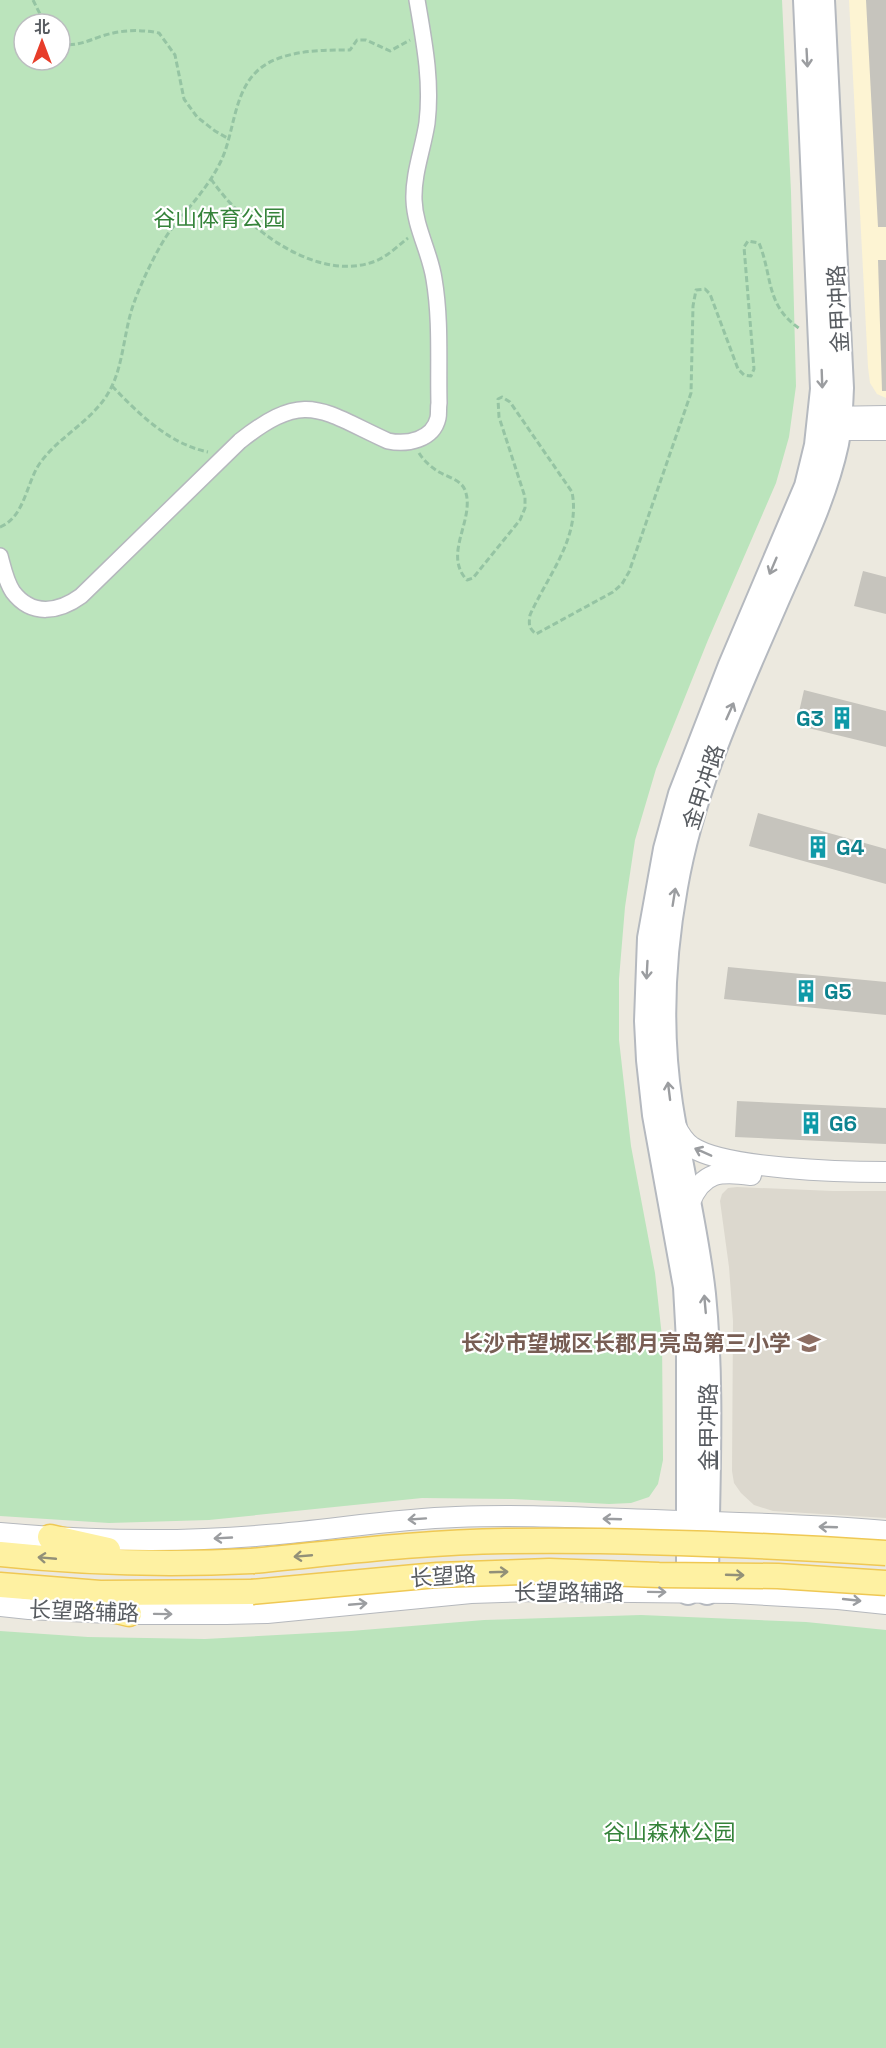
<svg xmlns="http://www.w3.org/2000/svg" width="886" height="2048" font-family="'Space Grotesk','Noto Sans SC',sans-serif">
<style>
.commercial{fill:#fdf4d3}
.education{fill:#dcd8ce}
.green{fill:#bbe4bc;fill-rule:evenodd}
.building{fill:#c6c4bd}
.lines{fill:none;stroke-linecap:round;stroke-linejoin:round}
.minor-casing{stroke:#b5b8bd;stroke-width:18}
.tertiary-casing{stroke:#b5b8bd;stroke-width:22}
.secondary-casing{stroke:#b5b9bf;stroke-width:26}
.primary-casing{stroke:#efc854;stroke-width:27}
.path{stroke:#95c4a3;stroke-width:3;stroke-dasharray:6 3;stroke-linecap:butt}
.minor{stroke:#fff;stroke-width:15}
.tertiary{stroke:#fff;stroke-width:20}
.secondary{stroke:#fff;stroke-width:22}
.primary{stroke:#fef1a2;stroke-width:24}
.primary-bridge-casing{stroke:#efc854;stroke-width:27;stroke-linecap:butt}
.primary-bridge{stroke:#fef1a2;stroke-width:24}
.oneway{stroke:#9b9da0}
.oneway2{stroke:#929078}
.labels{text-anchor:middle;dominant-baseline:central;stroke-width:4.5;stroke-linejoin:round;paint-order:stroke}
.park-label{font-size:22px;fill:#35833a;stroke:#fff}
.street-label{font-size:22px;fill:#585c61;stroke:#fff}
.culture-label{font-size:22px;font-weight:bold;fill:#0d838f;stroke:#fff;text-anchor:start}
.education-label{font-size:22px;font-weight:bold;fill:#785e54;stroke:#fff;text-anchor:end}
</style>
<rect width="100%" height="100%" fill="#ece9df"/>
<!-- commercial -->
<path class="commercial" d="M849,0H886V398L877,394L870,383L868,367Z"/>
<!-- education -->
<path class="education" d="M737,1187L833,1191H886V1518L773,1511L754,1505L741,1493L734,1483L732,1471L733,1321L729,1267L720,1201L722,1194L728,1188Z"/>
<!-- green -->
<path class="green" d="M0,0H782L791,192L796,386L789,437L776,483L708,640L656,769L635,840L625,907L619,979V1040L631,1146L655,1273L662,1337L663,1460L658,1484L649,1497L631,1503L609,1504L513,1499L422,1498L209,1520L109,1523L0,1516ZM24,24H60V60H24Z
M641,1615L806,1622L886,1630V2048H0V1631L88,1637L205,1639L351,1631L484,1620Z"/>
<!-- building -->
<path class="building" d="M866,0H886V227H878Z
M878,260H886V391H882Z
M863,571L886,577V614L854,606Z
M804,690L886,711V747L796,725Z
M758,813L886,849V884L749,846Z
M728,967L886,982V1015L724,999Z
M737,1101L886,1108V1144L735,1137Z"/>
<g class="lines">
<!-- minor casing -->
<g class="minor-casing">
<path id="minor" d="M0,556C3,567 6,582 13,592C32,617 59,612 81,596L240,441C306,389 320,410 388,441C407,445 433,440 438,418C439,414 438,408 439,403C438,363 441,320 434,279C430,252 415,228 414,200C413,174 423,149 427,123C432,81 424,41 417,0"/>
</g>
<!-- tertiary casing -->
<g class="tertiary-casing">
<path id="tertiary" d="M826,417L886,416
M824,430H886
M675,1125C679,1133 684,1142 692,1147C725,1169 843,1172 886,1172
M690,1202C703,1171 720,1171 751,1175
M0,1533C89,1541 178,1543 267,1535C330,1530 393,1519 456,1517C522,1514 589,1518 655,1520C732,1523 809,1524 886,1531
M0,1606L29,1609L129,1614H226L267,1613L471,1593L533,1591L733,1593L838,1599L886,1604"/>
</g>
<!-- secondary casing -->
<g class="secondary-casing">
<path id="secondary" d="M688,1593V1341L685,1287L654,1115L648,1060L646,1021L649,938L665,849L680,794L730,665L806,486L816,445L822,389L805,0
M707,1593C707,1494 714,1393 704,1294C697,1230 681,1168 671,1104C660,1032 663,959 676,887C693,789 735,698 775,606C798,553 825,500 837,444C841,425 841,407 842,388L823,0"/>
</g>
<!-- primary casing -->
<g class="primary-casing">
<path id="primary" d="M50,1537L108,1550
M0,1554C84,1563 168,1565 252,1561
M0,1585L100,1593L252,1592
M84,1603L129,1614"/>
</g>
<!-- path -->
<path class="path" d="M33,0L45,24
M60,44C76,47 87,41 102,36C121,30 139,29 159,33L175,55L184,99L197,117L215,131L229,139
M211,179C243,226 318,286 378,260C389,255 399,245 408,238
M112,386C139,414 169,444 208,452
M419,453C424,461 431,467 439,472C448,477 461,480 465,490C476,519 442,554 467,580L473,578L520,520L525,508V497L499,417L498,399L502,397L510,402L572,492C581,537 548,575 530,615C529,623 528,628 536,634L613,592L622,584L629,572L691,393L693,306L696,290L705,289L710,294L738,369L744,375L751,376L754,369L753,357L744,247L748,241L759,243C773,277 765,305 800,329
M0,527C25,517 26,483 40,463C60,435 95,420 111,388C124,363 124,328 135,300C142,281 158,247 170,231C188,208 208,188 221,161C235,132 233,88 262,67C285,50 323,50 350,50L357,40H366L390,51L410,40"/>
<!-- minor -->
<use href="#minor" class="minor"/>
<!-- tertiary -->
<use href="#tertiary" class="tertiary"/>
<!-- secondary -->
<use href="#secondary" class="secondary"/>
<!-- primary -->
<use href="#primary" class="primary"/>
<!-- primary-bridge casing -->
<g class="primary-bridge-casing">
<path id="primary-bridge" d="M252,1561C336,1553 421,1542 505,1541C632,1539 760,1545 886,1553
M252,1592L437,1575L549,1571L659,1575L778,1576L886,1583"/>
</g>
<!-- primary-bridge -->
<use href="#primary-bridge" class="primary-bridge"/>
</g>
<!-- one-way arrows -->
<defs><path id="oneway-shaft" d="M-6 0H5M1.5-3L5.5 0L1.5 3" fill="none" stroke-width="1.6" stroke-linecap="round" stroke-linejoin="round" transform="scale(1.5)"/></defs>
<g class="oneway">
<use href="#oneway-shaft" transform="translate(807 58) rotate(87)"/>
<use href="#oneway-shaft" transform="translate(822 379) rotate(88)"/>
<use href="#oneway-shaft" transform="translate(773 566) rotate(113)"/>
<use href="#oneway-shaft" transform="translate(730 711) rotate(-66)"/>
<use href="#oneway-shaft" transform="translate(674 897) rotate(-81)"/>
<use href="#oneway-shaft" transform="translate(647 970) rotate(93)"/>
<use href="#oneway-shaft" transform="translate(669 1091) rotate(-97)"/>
<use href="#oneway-shaft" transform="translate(703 1152) rotate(-156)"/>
<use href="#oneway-shaft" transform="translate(705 1304) rotate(-95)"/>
<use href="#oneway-shaft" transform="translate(417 1519) rotate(176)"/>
<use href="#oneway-shaft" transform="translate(612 1519) rotate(-178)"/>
<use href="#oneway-shaft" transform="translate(828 1527) rotate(-178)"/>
<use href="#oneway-shaft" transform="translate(223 1538) rotate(177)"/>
<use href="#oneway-shaft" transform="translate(657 1592) rotate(1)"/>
<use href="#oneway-shaft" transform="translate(852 1600) rotate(6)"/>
<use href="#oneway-shaft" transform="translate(358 1604) rotate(-5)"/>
<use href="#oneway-shaft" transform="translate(163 1614) rotate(1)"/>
</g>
<g class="oneway2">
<use href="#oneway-shaft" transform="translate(303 1556) rotate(175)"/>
<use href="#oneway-shaft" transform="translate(47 1558) rotate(-175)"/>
<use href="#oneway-shaft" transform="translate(499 1572) rotate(-2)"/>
<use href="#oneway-shaft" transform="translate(735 1575) rotate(2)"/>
</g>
<!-- icons -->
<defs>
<g id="building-bare" transform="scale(1.8)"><path d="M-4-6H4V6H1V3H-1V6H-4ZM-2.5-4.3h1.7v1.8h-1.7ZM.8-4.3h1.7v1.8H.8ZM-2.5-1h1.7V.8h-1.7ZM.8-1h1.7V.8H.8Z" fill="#0f9aa8" stroke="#fff" stroke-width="2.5" paint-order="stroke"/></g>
<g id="school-bare" transform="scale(1.8)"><path d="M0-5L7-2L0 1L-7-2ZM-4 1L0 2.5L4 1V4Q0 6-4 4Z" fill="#8d6e63" stroke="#fff" stroke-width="2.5" paint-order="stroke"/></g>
</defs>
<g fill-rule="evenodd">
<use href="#building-bare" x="842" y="718"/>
<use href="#building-bare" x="818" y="847"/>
<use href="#building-bare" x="806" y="991"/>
<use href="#building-bare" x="811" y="1123"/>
<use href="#school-bare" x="809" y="1343"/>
</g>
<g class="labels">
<!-- park labels -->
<g class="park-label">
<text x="219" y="218">谷山体育公园</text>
<text x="669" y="1832">谷山森林公园</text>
</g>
<!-- street labels -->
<g class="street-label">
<text transform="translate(838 309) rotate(-93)">金甲冲路</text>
<text transform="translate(703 787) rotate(-72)">金甲冲路</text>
<text transform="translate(708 1427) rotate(-90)">金甲冲路</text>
<text transform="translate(443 1576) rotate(-4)">长望路</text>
<text x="569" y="1592">长望路辅路</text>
<text transform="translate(84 1611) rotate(2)">长望路辅路</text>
</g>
<!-- culture labels -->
<g class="culture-label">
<text x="824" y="718" text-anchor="end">G3</text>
<text x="836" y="847">G4</text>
<text x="824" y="991">G5</text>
<text x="829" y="1123">G6</text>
</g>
<!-- education labels -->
<g class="education-label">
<text x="791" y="1343">长沙市望城区长郡月亮岛第三小学</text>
</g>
</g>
<!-- north arrow -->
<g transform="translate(42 42)"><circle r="28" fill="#ffffff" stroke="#bcbec0" stroke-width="1.5"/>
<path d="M0-4.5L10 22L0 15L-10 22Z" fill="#e73d2a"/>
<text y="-9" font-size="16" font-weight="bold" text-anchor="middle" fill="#585c61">北</text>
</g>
</svg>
